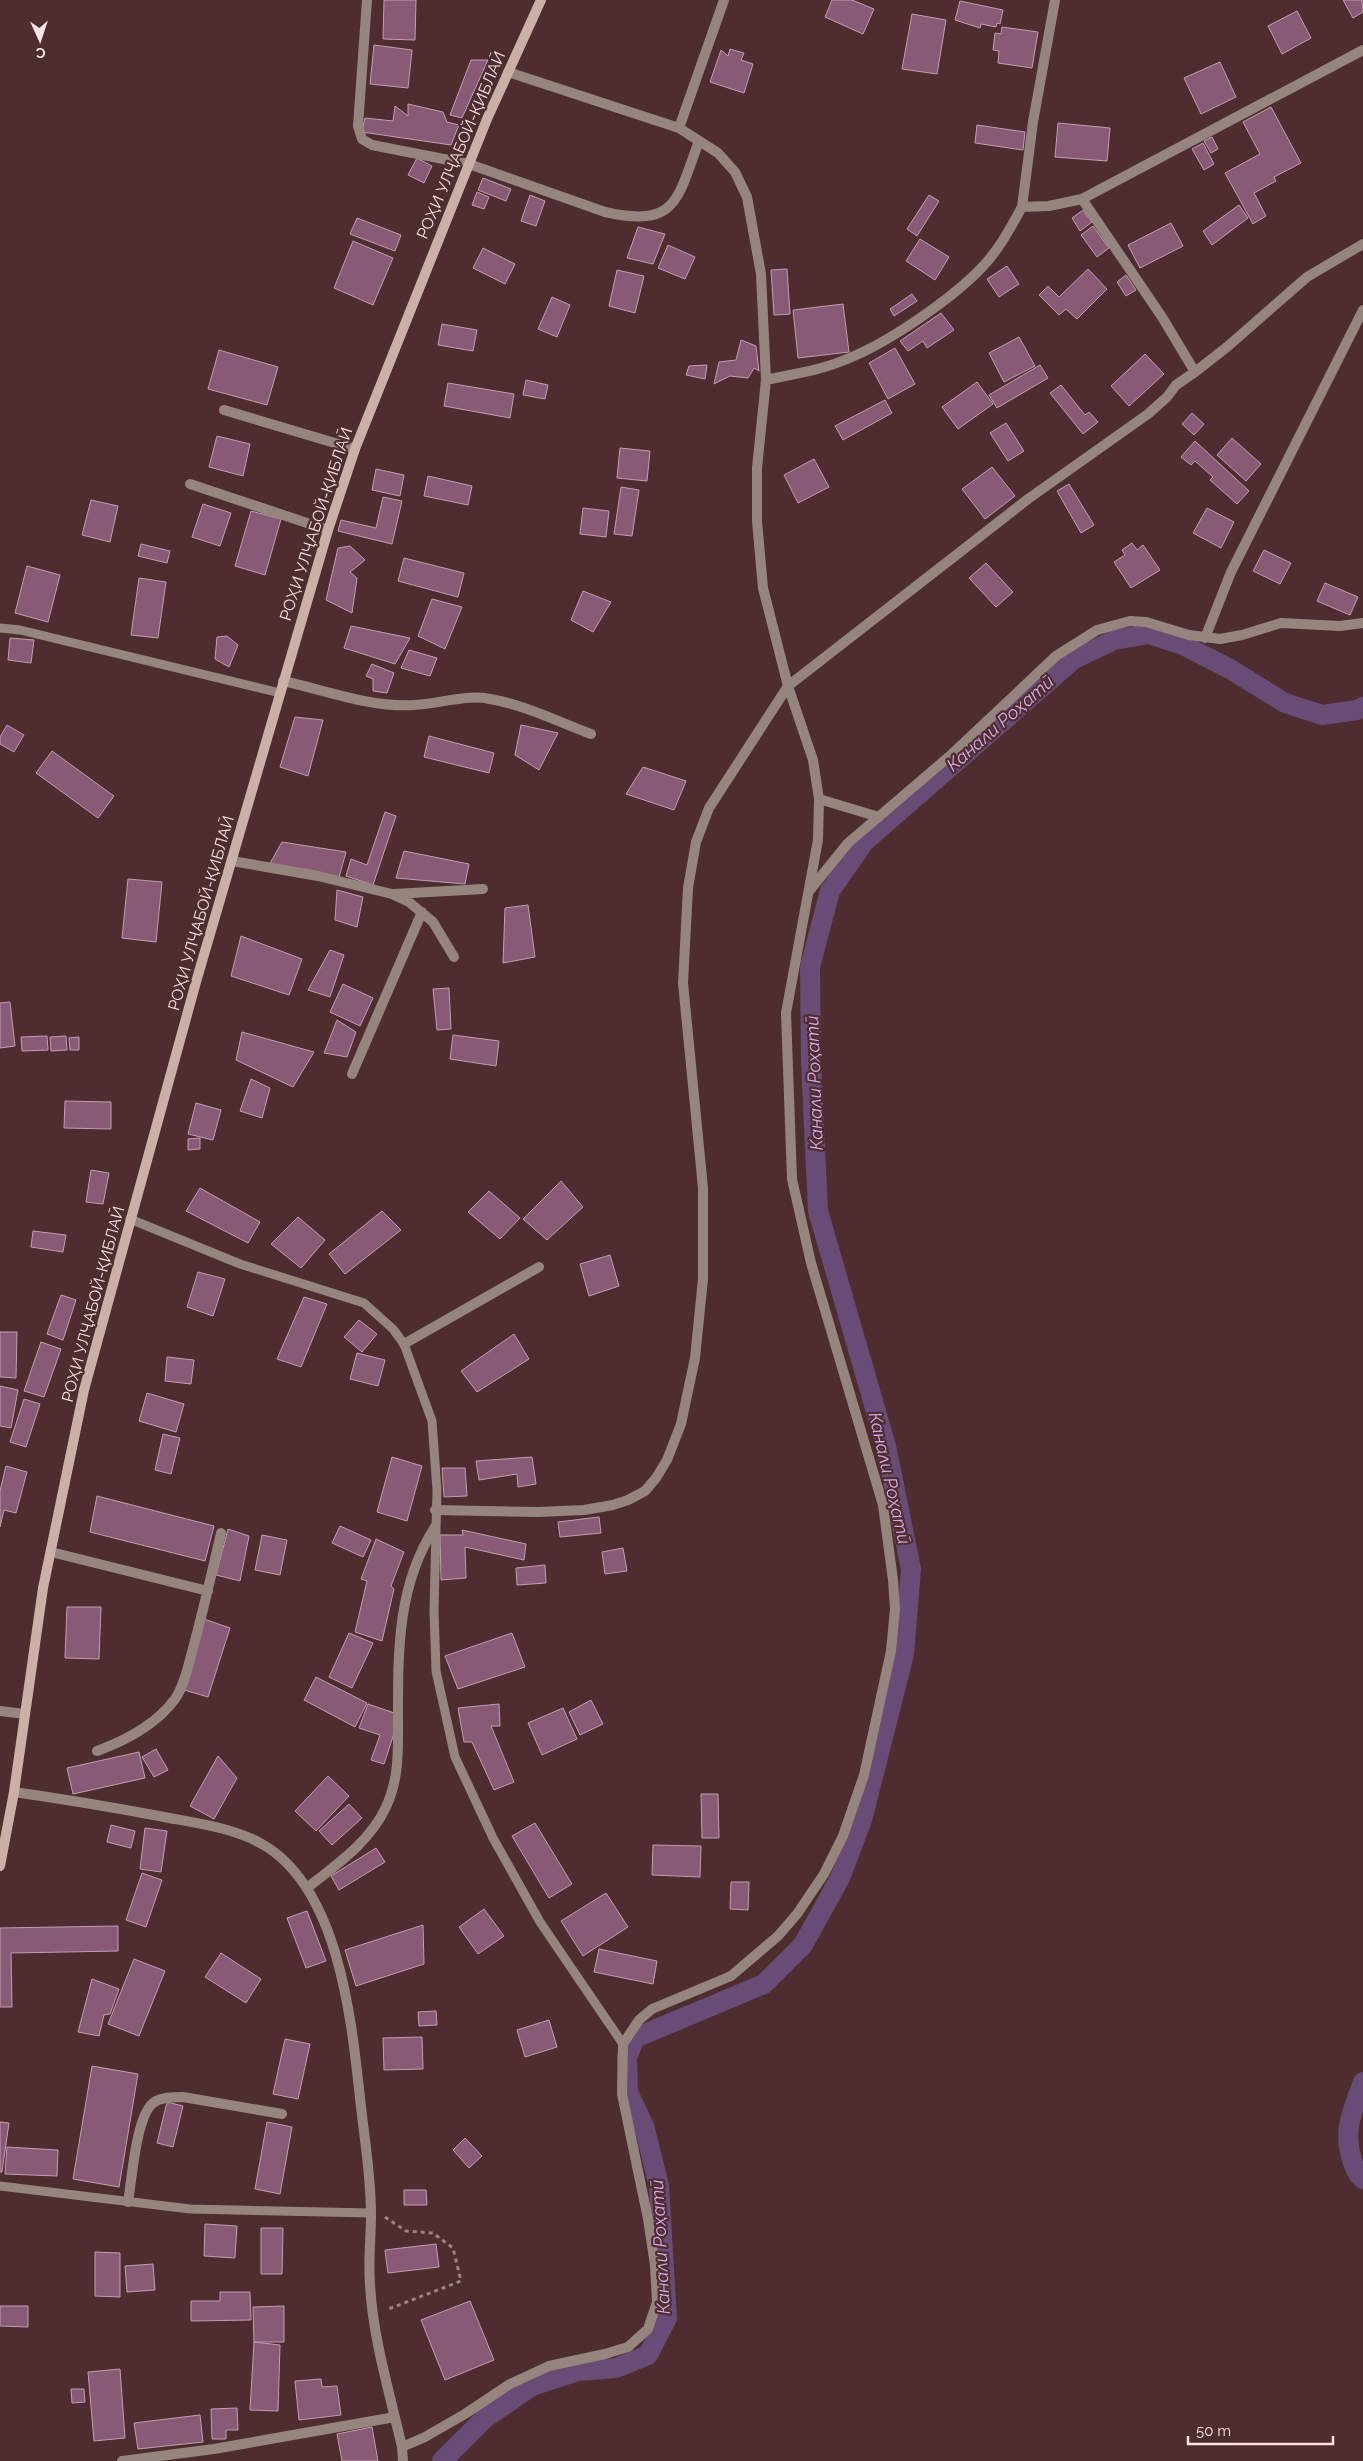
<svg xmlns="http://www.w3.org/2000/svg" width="1363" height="2461" font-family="Raleway,sans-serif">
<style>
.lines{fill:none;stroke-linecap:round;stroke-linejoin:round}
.canal{stroke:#684c75;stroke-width:20}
.building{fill:#895a75;stroke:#c29eb2}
.path{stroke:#9e8183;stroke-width:3;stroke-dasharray:4 4;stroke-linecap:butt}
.lane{stroke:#96857f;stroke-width:9}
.street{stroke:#96857f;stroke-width:10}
.secondary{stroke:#cab0a6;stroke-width:10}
.labels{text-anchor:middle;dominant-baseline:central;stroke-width:4.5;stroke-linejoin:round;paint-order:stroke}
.street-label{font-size:16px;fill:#fae3e4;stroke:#4e2d30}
.water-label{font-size:18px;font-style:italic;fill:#d9adee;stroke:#4e2d30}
</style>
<rect width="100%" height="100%" fill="#4e2d30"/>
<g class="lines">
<!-- canal -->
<path class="canal" d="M1363,2082C1352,2112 1342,2131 1353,2163C1356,2170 1357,2175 1363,2179
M442,2461L484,2419L532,2386L578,2371L616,2368L648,2355L667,2318L659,2186L644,2126L628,2092L627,2057L635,2038L764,1984L803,1945L840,1878L862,1820L904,1654L911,1569L886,1446L818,1211L811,1062L810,967L830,891L864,842L1074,659L1114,640L1149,634L1183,645L1230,669L1285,703L1322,715L1357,710L1363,707"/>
</g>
<!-- building -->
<path class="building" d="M384,0H416L415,40L383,39Z
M832,0H852L874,9L863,34L825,17Z
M1343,0H1362L1363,12L1353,18Z
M960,1L1003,10L1000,24L997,23L996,27L981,24L980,28L955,20Z
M1297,11L1311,38L1282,54L1268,26Z
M912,14L946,20L937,74L902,69Z
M1002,27L1038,32L1032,68L998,63L999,51L993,50L995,33L1001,34Z
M374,45L412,50L408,88L370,84Z
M730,49L744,53L741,60L753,64L744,93L710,82L721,50L728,56Z
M471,60H488L462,118L450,115Z
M1220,62L1236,97L1201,114L1184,78Z
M408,104L443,112L447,122L459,125L451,145L362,132L365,118L393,121L395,106L408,116Z
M1271,107L1301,163L1274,177L1276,181L1254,193L1266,216L1253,224L1225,173L1260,154L1243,122Z
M1058,123L1110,128L1107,161L1055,157Z
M977,125L1025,132L1023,150L975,143Z
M1212,137L1218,149L1211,153L1204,141Z
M1203,143L1214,164L1204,170L1192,149Z
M417,158L432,166L424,183L408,175Z
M483,178L511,189L506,201L478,190Z
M477,192L489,197L484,209L472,205Z
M530,195L545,201L536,226L521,221Z
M929,195L939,201L917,236L907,229Z
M1239,205L1248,218L1212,245L1203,231Z
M1083,210L1092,222L1080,231L1072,218Z
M357,218L401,235L395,251L350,234Z
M1171,223L1183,246L1140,268L1128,245Z
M1093,226L1109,248L1097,257L1081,235Z
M638,227L665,234L653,264L627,258Z
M920,239L949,257L935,280L906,261Z
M353,241L393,258L373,305L334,288Z
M668,245L695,257L685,279L658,268Z
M483,248L515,264L505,284L473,268Z
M1007,266L1019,284L999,297L987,279Z
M787,269L790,314L774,315L771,270Z
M1088,269L1107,289L1077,319L1066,309L1059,315L1039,295L1048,286L1059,297Z
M617,270L644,276L635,313L609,306Z
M1126,275L1136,290L1126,296L1117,282Z
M912,294L917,301L894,316L890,309Z
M552,297L570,305L557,337L538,329Z
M843,304L849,352L798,358L793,310Z
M941,313L954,330L927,348L923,341L908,351L900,341Z
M442,324L477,330L473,351L438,345Z
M1019,337L1035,366L1004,382L989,353Z
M741,340L756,346L759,371L754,368L748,378L730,376L714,384L719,362L736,360Z
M895,348L915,384L888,399L869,363Z
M219,350L278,367L267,405L208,389Z
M1145,354L1164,374L1129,406L1111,386Z
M707,365L705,379L686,375L689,366Z
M1040,365L1048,378L997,408L989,395Z
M526,380L548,385L545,399L523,395Z
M977,382L993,404L958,429L942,407Z
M448,383L514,394L510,418L444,406Z
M1061,385L1085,415L1089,412L1098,422L1083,434L1050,393Z
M885,400L892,413L843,440L835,426Z
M1192,413L1204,424L1194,435L1182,424Z
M1006,423L1024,451L1008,461L990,433Z
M217,436L250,444L243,476L209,467Z
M1232,438L1261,464L1246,481L1217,455Z
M1195,441L1249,491L1237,504L1210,480L1213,477L1195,461L1191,465L1181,457Z
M620,448L650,451L647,481L617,478Z
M814,459L829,487L798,503L784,475Z
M992,467L1015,496L985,519L962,489Z
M376,469L404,475L400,496L372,490Z
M428,476L472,486L468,505L424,496Z
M1069,484L1094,525L1081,533L1057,491Z
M621,487L639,490L632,536L614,534Z
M383,497L402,501L392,544L338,531L341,520L376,528Z
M91,500L118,506L110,542L82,535Z
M203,504L231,513L220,546L192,537Z
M583,508L609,511L606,537L580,534Z
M1207,508L1234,522L1221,548L1193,533Z
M251,511L281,519L265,575L235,566Z
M1132,543L1137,550L1143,545L1160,570L1131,588L1114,562L1125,555L1122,550Z
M141,544L170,551L167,563L138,556Z
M350,546L365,560L350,572L357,578L352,613L326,600L338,548Z
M1264,550L1291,563L1280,584L1253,571Z
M404,558L464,573L458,597L398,581Z
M986,563L1013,592L996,607L969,578Z
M27,566L60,575L48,622L15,613Z
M139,578L166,582L158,638L131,635Z
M1325,583L1358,597L1350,615L1317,601Z
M583,591L611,602L593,632L571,620Z
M432,599L462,607L445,649L418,636Z
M351,626L410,638L395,664L344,648Z
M227,636L238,645L229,667L215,659L217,637Z
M10,638L34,640L31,663L8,660Z
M409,650L437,658L430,676L401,668Z
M372,664L394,673L387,693L373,691V679L366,676Z
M295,717L323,720L308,776L280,767Z
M7,725L24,735L14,752L0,744V737Z
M521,725L558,733L539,770L515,755Z
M429,736L494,753L489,773L424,757Z
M52,751L114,796L98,818L36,773Z
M643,767L686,781L674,810L626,794Z
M385,812L396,816L373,885L346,876L351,859L367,865Z
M282,842L346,852L338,881L268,867Z
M404,851L469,864L465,884L396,878Z
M128,879L162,882L156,942L122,938Z
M337,890L363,897L357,927L335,920Z
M528,905L535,957L503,963L505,908Z
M241,936L302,959L289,995L231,976Z
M330,950L344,955L330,997L308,990Z
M343,984L373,998L360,1026L330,1012Z
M449,988L451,1029L437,1030L433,989Z
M10,1002L15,1046L0,1048V1003Z
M337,1020L356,1032L347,1057L324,1053Z
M242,1032L314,1052L293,1087L236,1060Z
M453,1035L499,1041L496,1066L450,1059Z
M47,1036L48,1050L22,1051L21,1037Z
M66,1036L67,1050L51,1051L50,1037Z
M79,1037V1050H70L69,1038Z
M251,1079L270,1088L262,1118L240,1111Z
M65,1101L111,1102V1129L64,1128Z
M196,1103L221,1110L213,1140L188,1134Z
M200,1138V1149L188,1150V1139Z
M91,1170L109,1173L103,1204L86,1202Z
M561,1181L583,1207L547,1240L523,1219Z
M200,1188L260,1222L248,1243L186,1211Z
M489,1191L520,1218L500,1239L468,1212Z
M382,1211L401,1230L345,1274L329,1254Z
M298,1217L325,1240L301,1268L271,1244Z
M33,1231L66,1235L63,1252L31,1247Z
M610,1255L619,1286L589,1296L580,1264Z
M198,1272L225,1279L213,1316L187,1307Z
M61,1295L76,1300L63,1340L47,1334Z
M304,1297L327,1304L301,1367L277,1359Z
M359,1320L377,1334L362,1352L344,1337Z
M0,1332H17L16,1378L0,1377Z
M514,1334L529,1359L477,1392L461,1371Z
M41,1342L61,1349L44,1397L24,1391Z
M357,1353L385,1360L378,1386L350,1379Z
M167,1357L194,1360L191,1384L165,1381Z
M0,1386L18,1390L11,1428L0,1426Z
M147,1393L184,1404L176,1432L139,1421Z
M24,1399L40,1404L26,1447L10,1442Z
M163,1434L180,1438L171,1474L155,1470Z
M392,1457L422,1466L407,1521L377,1512Z
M532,1457L536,1484L518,1487L517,1474L479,1480L476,1461Z
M6,1466L27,1472L16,1513L4,1510L0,1527V1491Z
M442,1468H465L467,1496L444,1497Z
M97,1496L214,1526L205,1561L90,1532Z
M599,1517L601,1533L560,1537L558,1522Z
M340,1526L371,1540L363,1557L332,1543Z
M228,1529L249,1536L240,1581L216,1575Z
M462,1530L526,1544L524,1560L465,1547L466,1578L441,1580L440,1535H463Z
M262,1535L287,1540L280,1575L255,1570Z
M376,1539L404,1552L391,1586L394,1589L382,1641L355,1632L367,1581L361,1579Z
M623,1548L627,1571L605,1574L602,1552Z
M545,1565L546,1583L517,1585L516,1568Z
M67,1607H101L99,1659L65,1658Z
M204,1619L230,1628L208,1697L184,1690Z
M349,1633L373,1643L352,1688L329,1677Z
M512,1633L525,1667L458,1689L445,1656Z
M316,1677L367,1703L355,1727L304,1700Z
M591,1700L603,1724L580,1735L569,1712Z
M368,1704L400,1715L384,1764L371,1760L380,1735L359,1728Z
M499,1704L500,1726H491L514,1782L494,1790L472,1742H464L458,1708Z
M563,1708L577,1739L542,1755L528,1723Z
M156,1749L168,1770L154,1777L142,1757Z
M139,1752L145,1778L73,1794L67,1768Z
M218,1756L237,1778L214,1819L190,1806Z
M328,1776L349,1796L316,1831L295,1811Z
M701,1794H718L719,1838H702Z
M349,1804L362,1818L332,1845L319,1831Z
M535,1823L572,1884L549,1898L512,1836Z
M111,1825L135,1831L131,1848L107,1842Z
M145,1828L167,1831L161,1872L140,1869Z
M653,1845L701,1846L700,1877L652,1875Z
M376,1848L385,1862L339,1890L331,1876Z
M142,1873L162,1880L146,1927L126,1920Z
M731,1882H749L748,1910L730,1909Z
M606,1893L628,1927L583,1956L561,1921Z
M484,1909L504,1936L478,1954L459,1927Z
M307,1911L326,1961L306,1968L287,1918Z
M423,1925L424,1964L356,1986L345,1950Z
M118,1926V1951L11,1953L12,2007H0V1928Z
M599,1949L657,1961L653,1984L594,1972Z
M221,1953L261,1979L246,2003L205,1977Z
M134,1959L165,1971L139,2036L108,2024Z
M92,1979L119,1989L110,2014L104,2015L99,2036L78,2032Z
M436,2011L437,2025L419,2026L418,2012Z
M549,2020L557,2047L525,2057L517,2030Z
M422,2037L423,2069L384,2070L383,2038Z
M285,2039L310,2044L298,2099L273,2094Z
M92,2066L138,2074L119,2187L73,2179Z
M167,2102L183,2106L173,2147L157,2143Z
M0,2122L9,2123L2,2172H0Z
M267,2122L292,2127L280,2194L255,2189Z
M465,2138L482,2156L469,2168L453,2150Z
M7,2147L58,2150L57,2176L5,2174Z
M404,2190H426L427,2205H404Z
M205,2224L237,2226L235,2258L204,2256Z
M261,2228H283L282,2274H261Z
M436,2244L439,2267L388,2273L385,2250Z
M95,2252L120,2253V2297L95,2296Z
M153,2264L155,2290L127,2292L125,2266Z
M220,2292H250L251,2320L191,2321V2301H220Z
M470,2301L494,2360L445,2380L421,2320Z
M0,2306H28V2327L0,2326Z
M284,2306V2342H254L253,2307Z
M254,2342L280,2345L278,2411L250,2410Z
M120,2369L125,2438L94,2441L88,2372Z
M321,2379L322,2387L337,2386L341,2415L299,2420L295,2381Z
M71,2389H84L85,2402L72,2403Z
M237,2408L238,2430H226V2439H212L211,2409Z
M200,2415L203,2442L138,2449L134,2423Z
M372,2427L378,2461H342L337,2434Z"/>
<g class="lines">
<!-- path -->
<path class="path" d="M385,2217L406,2231L433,2233L453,2248L461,2281L386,2310"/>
<!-- lane -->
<path class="lane" d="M0,628L20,630L280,693
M130,1219L240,1264L364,1303L393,1329L404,1344L432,1421L437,1490L434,1611L436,1671L455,1757L493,1838L540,1922L623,2044
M0,2186L190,2209L371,2213"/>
<!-- street -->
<path class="street" d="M367,0L358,126L362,139L372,145L469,164L605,212C677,228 677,200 699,141
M679,128L724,0
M1022,207L1033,122L1055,0
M1195,372L1227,347L1307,277L1363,244
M766,380C793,374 822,370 847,359C890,342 967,290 994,253C1005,239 1013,223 1022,207L1049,206L1082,199L1363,50
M224,410L355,449
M190,484L328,530
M1205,638L1231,572L1363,310
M283,681C325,690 371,708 414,705C439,704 465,694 490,699C525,705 559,722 591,734
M819,799L879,817
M232,861L318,876L392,894L409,902L433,922L454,957
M810,890L848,843L952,754L1056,656L1097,630L1130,621L1146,622L1189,635L1220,639L1242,635L1281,623L1340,626L1363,623
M394,894L483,889
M352,1074L422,912
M404,1344L539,1267
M435,1510L539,1512L584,1510L613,1505L628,1500L645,1491L656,1478L667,1460L681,1424L695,1358L703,1279V1188L683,983L688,888L696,842L709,808L788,686L1028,499L1148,414L1167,397L1176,385L1195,372L1162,317L1082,199
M51,1552L208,1591
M0,1711L25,1714
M97,1751C127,1740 156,1725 175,1699C184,1686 188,1667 192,1652C203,1612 212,1572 221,1533
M14,1792C63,1799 111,1807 159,1816C194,1823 232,1827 262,1844C341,1889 352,2026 361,2107C365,2142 371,2178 371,2214C371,2237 368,2261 370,2285C373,2339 390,2394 402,2447L403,2461
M307,1888C336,1865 370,1842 386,1807C400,1777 398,1746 398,1714C398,1648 398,1584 435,1527
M128,2202C132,2179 136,2117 153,2103C161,2097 173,2097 183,2097L282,2114
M402,2447L425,2437L465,2414L510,2384L549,2366L605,2354L628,2347L648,2329L657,2302L655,2265L648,2219L622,2094L623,2044L639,2020L652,2009L731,1976L778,1936L797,1914L824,1874L843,1836L864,1775L891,1651L895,1609L893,1580L883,1505L811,1263L792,1179L786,1013L818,840L819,799L813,760L788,686L763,588L757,521V468L766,380L761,274L747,197L735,172L718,153L679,128L508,72
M122,2461L214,2449L395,2417"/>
<!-- secondary -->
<path class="secondary" d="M0,1866L14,1792L43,1588L84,1390L196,982L328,530L355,449L487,119L541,0"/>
</g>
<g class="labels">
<!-- street labels -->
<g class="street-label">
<text transform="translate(461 145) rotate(-67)">РОҲИ УЛҶАБОЙ-ҚИБЛАӢ</text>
<text transform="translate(316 524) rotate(-72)">РОҲИ УЛҶАБОЙ-ҚИБЛАӢ</text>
<text transform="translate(201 913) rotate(-74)">РОҲИ УЛҶАБОЙ-ҚИБЛАӢ</text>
<text transform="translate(93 1304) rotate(-75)">РОҲИ УЛҶАБОЙ-ҚИБЛАӢ</text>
</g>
<!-- water labels -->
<g class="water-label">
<text transform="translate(1000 723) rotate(-41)">Канали Роҳатӣ</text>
<text transform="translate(814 1083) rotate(-92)">Канали Роҳатӣ</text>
<text transform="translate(890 1478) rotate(77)">Канали Роҳатӣ</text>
<text transform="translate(660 2247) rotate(-93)">Канали Роҳатӣ</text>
</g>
</g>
<!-- north arrow -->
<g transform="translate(40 40) rotate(177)" stroke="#4e2d30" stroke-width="4" paint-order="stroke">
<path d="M0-4L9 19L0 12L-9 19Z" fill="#fae3e4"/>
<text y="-8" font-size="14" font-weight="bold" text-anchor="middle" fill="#fae3e4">С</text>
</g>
<!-- scale -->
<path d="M1188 2436v8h145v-8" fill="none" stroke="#fae3e4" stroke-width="2.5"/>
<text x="1196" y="2436" font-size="15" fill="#fae3e4" stroke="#4e2d30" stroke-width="4" paint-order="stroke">50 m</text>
</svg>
